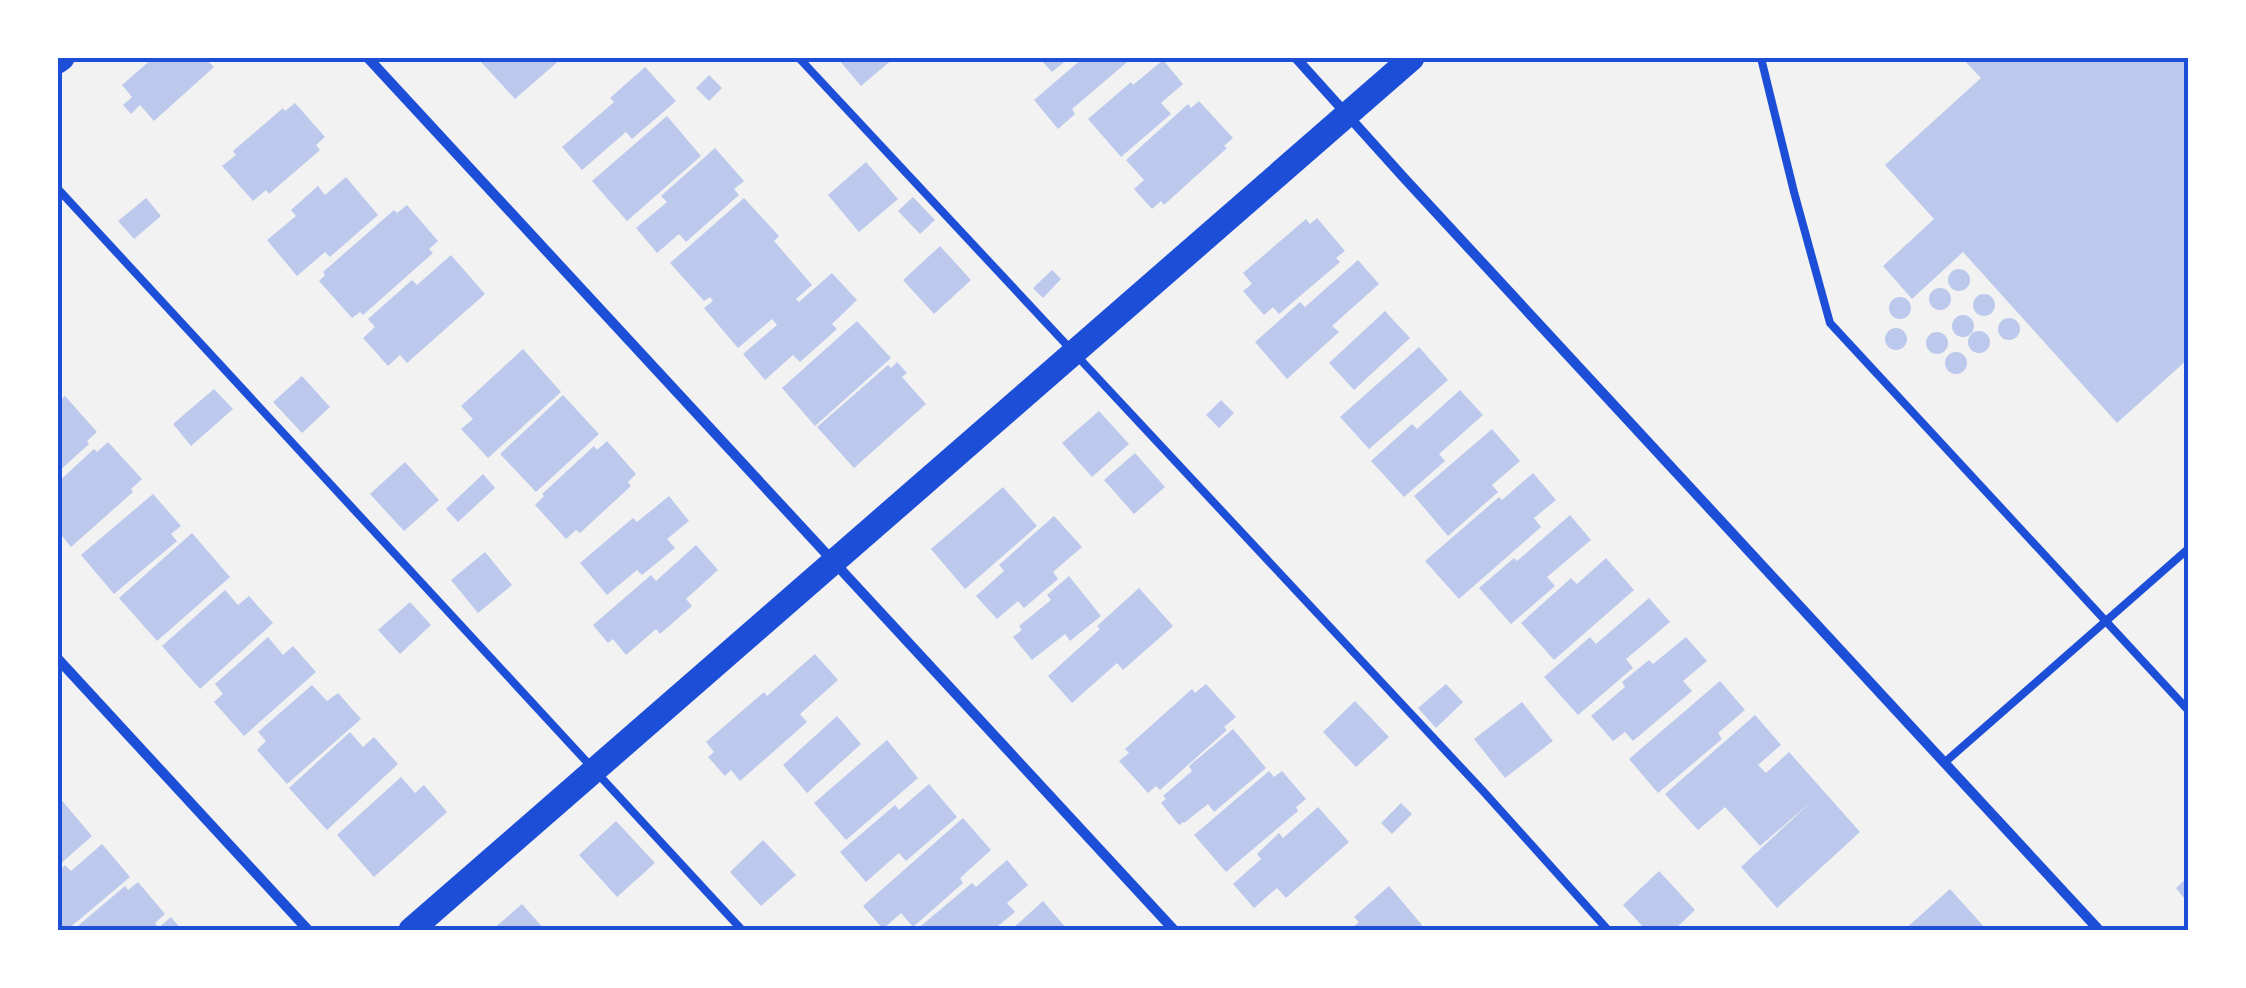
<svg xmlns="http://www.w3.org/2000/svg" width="2246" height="988" font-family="Jost,sans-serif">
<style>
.building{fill:#bdc9ec}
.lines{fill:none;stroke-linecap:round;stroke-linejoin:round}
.service{stroke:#1d4ed8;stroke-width:8}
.minor{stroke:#1d4ed8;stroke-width:10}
.primary{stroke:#1d4ed8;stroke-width:25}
.neatline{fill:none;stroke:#1d4ed8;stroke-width:4}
</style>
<rect width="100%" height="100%" fill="#f2f2f2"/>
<!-- building -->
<path class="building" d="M153,58H205L214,67L154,121L140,105L131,114L123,105L132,97L122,85Z
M487,58H562L515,99L481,62Z
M842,58H894L861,86L839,60Z
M1039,58H1069L1052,72Z
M1083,58H1132L1072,109L1075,114L1058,129L1034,100Z
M1962,58H2188V359L2117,423L1963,252L1912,299L1883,266L1934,219L1885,165L1981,78Z
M1163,60L1183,84L1161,103L1171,114L1121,157L1088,119L1131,82L1133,85Z
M645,67L676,101L632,139L626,132L582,170L562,147L614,102L610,98Z
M709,75L722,88L709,101L696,88Z
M1199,101L1233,138L1224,146L1227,148L1164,205L1161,201L1152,209L1134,189L1144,180L1126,160L1188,104L1191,108Z
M295,103L325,137L316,145L320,150L269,194L266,190L253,201L222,166L236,155L233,151L283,108L285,111Z
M667,116L701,156L627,221L592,181Z
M715,148L744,181L734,189L739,195L686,242L679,234L657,253L636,228L667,202L661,196Z
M866,162L898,199L859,232L828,195Z
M346,177L378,215L330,257L325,252L297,276L267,240L296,216L291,210L318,186L325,195Z
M913,197L935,220L920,234L898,211Z
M146,198L161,216L134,239L118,221Z
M744,198L779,236L774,241L812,285L796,299L799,302L832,273L857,300L832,324L837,329L800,362L793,355L765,380L743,354L777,325L772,319L738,348L704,308L713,301L710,297L704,301L670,263Z
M407,205L438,241L429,249L433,253L363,315L360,312L352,318L319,281L325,275L323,272L394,210L397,213Z
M1317,218L1345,251L1336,258L1340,262L1279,314L1273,307L1264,315L1243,291L1252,284L1243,273L1306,219L1310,224Z
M940,246L971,280L934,314L903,280Z
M451,255L485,294L407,363L400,355L388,366L363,338L375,327L368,319L412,280L417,285Z
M1358,260L1379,284L1332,326L1339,332L1287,379L1255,342L1300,302L1305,307Z
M1948 280a11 11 0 1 1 22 0a11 11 0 1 1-22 0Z
M1052,270L1061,279L1043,298L1033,288Z
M1929 299a11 11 0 1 1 22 0a11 11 0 1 1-22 0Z
M1973 305a11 11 0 1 1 22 0a11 11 0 1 1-22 0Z
M1889 308a11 11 0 1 1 22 0a11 11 0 1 1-22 0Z
M1385,311L1410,338L1354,390L1329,363Z
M1952 326a11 11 0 1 1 22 0a11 11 0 1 1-22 0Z
M1998 329a11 11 0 1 1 22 0a11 11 0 1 1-22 0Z
M857,321L891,358L815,426L782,388Z
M1885 339a11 11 0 1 1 22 0a11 11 0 1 1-22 0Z
M1968 342a11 11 0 1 1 22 0a11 11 0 1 1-22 0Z
M1926 343a11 11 0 1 1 22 0a11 11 0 1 1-22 0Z
M1419,347L1448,380L1369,449L1340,417Z
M523,349L561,392L488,458L461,429L473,419L461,406Z
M1945 363a11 11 0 1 1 22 0a11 11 0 1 1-22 0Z
M897,362L907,373L902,377L926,404L854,468L817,427L888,365L891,368Z
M302,376L330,407L302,433L273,402Z
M214,389L233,409L191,446L173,424Z
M1460,390L1483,415L1439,454L1445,461L1404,497L1371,461L1412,424L1417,429Z
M563,395L599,434L536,492L500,454Z
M65,396L97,432L87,441L89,444L58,472V402Z
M1221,400L1234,413L1219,428L1206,415Z
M1099,411L1129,444L1092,477L1062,443Z
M1492,429L1520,461L1492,485L1498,492L1448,536L1414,496Z
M607,441L636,474L628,482L631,486L580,533L576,530L566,539L535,505L544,496L542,494L594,446L597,450Z
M108,442L142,479L131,489L133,492L71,547L58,531V482L94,449L97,452Z
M1135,453L1165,487L1134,514L1104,480Z
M405,462L439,500L404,531L370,494Z
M1533,473L1556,500L1534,518L1541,527L1459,599L1425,561L1499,497L1502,500Z
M483,474L495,488L458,522L446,509Z
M1003,487L1037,526L965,589L931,549Z
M153,494L181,526L171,534L177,541L114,594L81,555Z
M669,496L689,521L667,539L675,548L642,575L637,570L607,595L580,563L633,518L637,522Z
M1570,515L1591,540L1547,577L1555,586L1511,624L1479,588L1514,558L1517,561Z
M1054,516L1082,547L1053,572L1058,579L1024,608L1018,601L997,619L976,596L1004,571L999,565Z
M192,533L230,577L157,641L119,598Z
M696,545L718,570L686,599L692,606L660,634L656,629L626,655L613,639L608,643L593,625L651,575L656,581Z
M485,552L512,585L478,613L451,580Z
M1606,558L1634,590L1554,660L1521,623L1571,578L1577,584Z
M1069,576L1101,616L1070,641L1065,634L1032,660L1013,637L1022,630L1019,626L1051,600L1047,595Z
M1139,588L1173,626L1123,670L1117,663L1072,703L1048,676L1100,629L1097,626Z
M225,590L238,605L249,596L273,623L200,689L162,646Z
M1649,598L1670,622L1626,659L1633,668L1578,715L1544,677L1590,637L1596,644Z
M410,602L431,625L400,654L378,630Z
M268,637L283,655L293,646L316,672L244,736L214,702L223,694L215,684Z
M1686,637L1707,661L1683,681L1692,691L1633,741L1625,732L1613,741L1591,716L1625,687L1622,682L1649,660L1653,664Z
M815,654L838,680L800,714L807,722L740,781L731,770L725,776L708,757L714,752L706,742L764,692L767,696Z
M1720,681L1745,710L1718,733L1722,739L1658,793L1629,759Z
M1206,684L1236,717L1224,727L1227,730L1160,790L1156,786L1148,793L1119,761L1129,753L1125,749L1192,689L1195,693Z
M1446,684L1463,702L1436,728L1418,708Z
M312,685L327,701L338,693L361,719L287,784L257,750L266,741L258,732Z
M1355,701L1389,737L1356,767L1323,732Z
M1522,702L1553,741L1505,778L1474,739Z
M1755,715L1781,745L1758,765L1766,773L1789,752L1860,832L1777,908L1741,867L1812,801L1760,846L1725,807L1698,830L1665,794Z
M837,716L861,744L807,793L783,765Z
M1233,729L1266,768L1214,812L1208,804L1184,823L1183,822L1179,825L1161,803L1166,799L1163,796L1192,771L1189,766Z
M350,732L363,747L374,737L398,764L327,830L289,788Z
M887,740L918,778L846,840L814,803Z
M1269,771L1274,777L1282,771L1306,799L1296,807L1298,811L1226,872L1194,835Z
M401,777L415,793L424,785L447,812L374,877L337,835Z
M929,784L957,817L906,861L899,853L866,882L840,852L895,805L899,810Z
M58,796L92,836L58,866Z
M1401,803L1412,814L1392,834L1381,823Z
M1318,807L1349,842L1286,898L1277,888L1254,908L1233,884L1261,859L1257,854L1279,833L1283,838Z
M963,818L991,850L960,878L963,883L913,927L901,913L883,929L863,906Z
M616,821L655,863L617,897L579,855Z
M763,840L796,875L761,906L730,872Z
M102,844L130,877L67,930H58V872L65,865L71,871Z
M1007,860L1028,885L1007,903L1015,912L993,930H916L972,883L976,887Z
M1659,871L1695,910L1674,930H1646L1623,905Z
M2188,877V903L2176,888Z
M138,882L165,914L155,923L158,927L154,930H73L125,886L128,890Z
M1389,886L1422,925L1416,930H1349L1359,922L1354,917Z
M1950,889L1987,930H1904Z
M1043,901L1067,929L1066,930H1003L1008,926L1012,929Z
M522,904L545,930H492Z
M171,917L182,930H156Z"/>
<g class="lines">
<!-- service -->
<path class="service" d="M799,58L1483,791L1608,930
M1761,58L1794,192L1830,323L2188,710
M58,189L742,930
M1944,763L2188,549"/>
<!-- minor -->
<path class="minor" d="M368,58L1174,930
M1296,58L1405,179L2099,930
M58,659L308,930"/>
<!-- primary -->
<path class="primary" d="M58,61L62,58
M411,930L1412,58"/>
</g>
<!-- border -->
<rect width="2246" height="988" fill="none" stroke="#ffffff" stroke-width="120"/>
<rect x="60" y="60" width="2126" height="868" class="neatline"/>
</svg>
